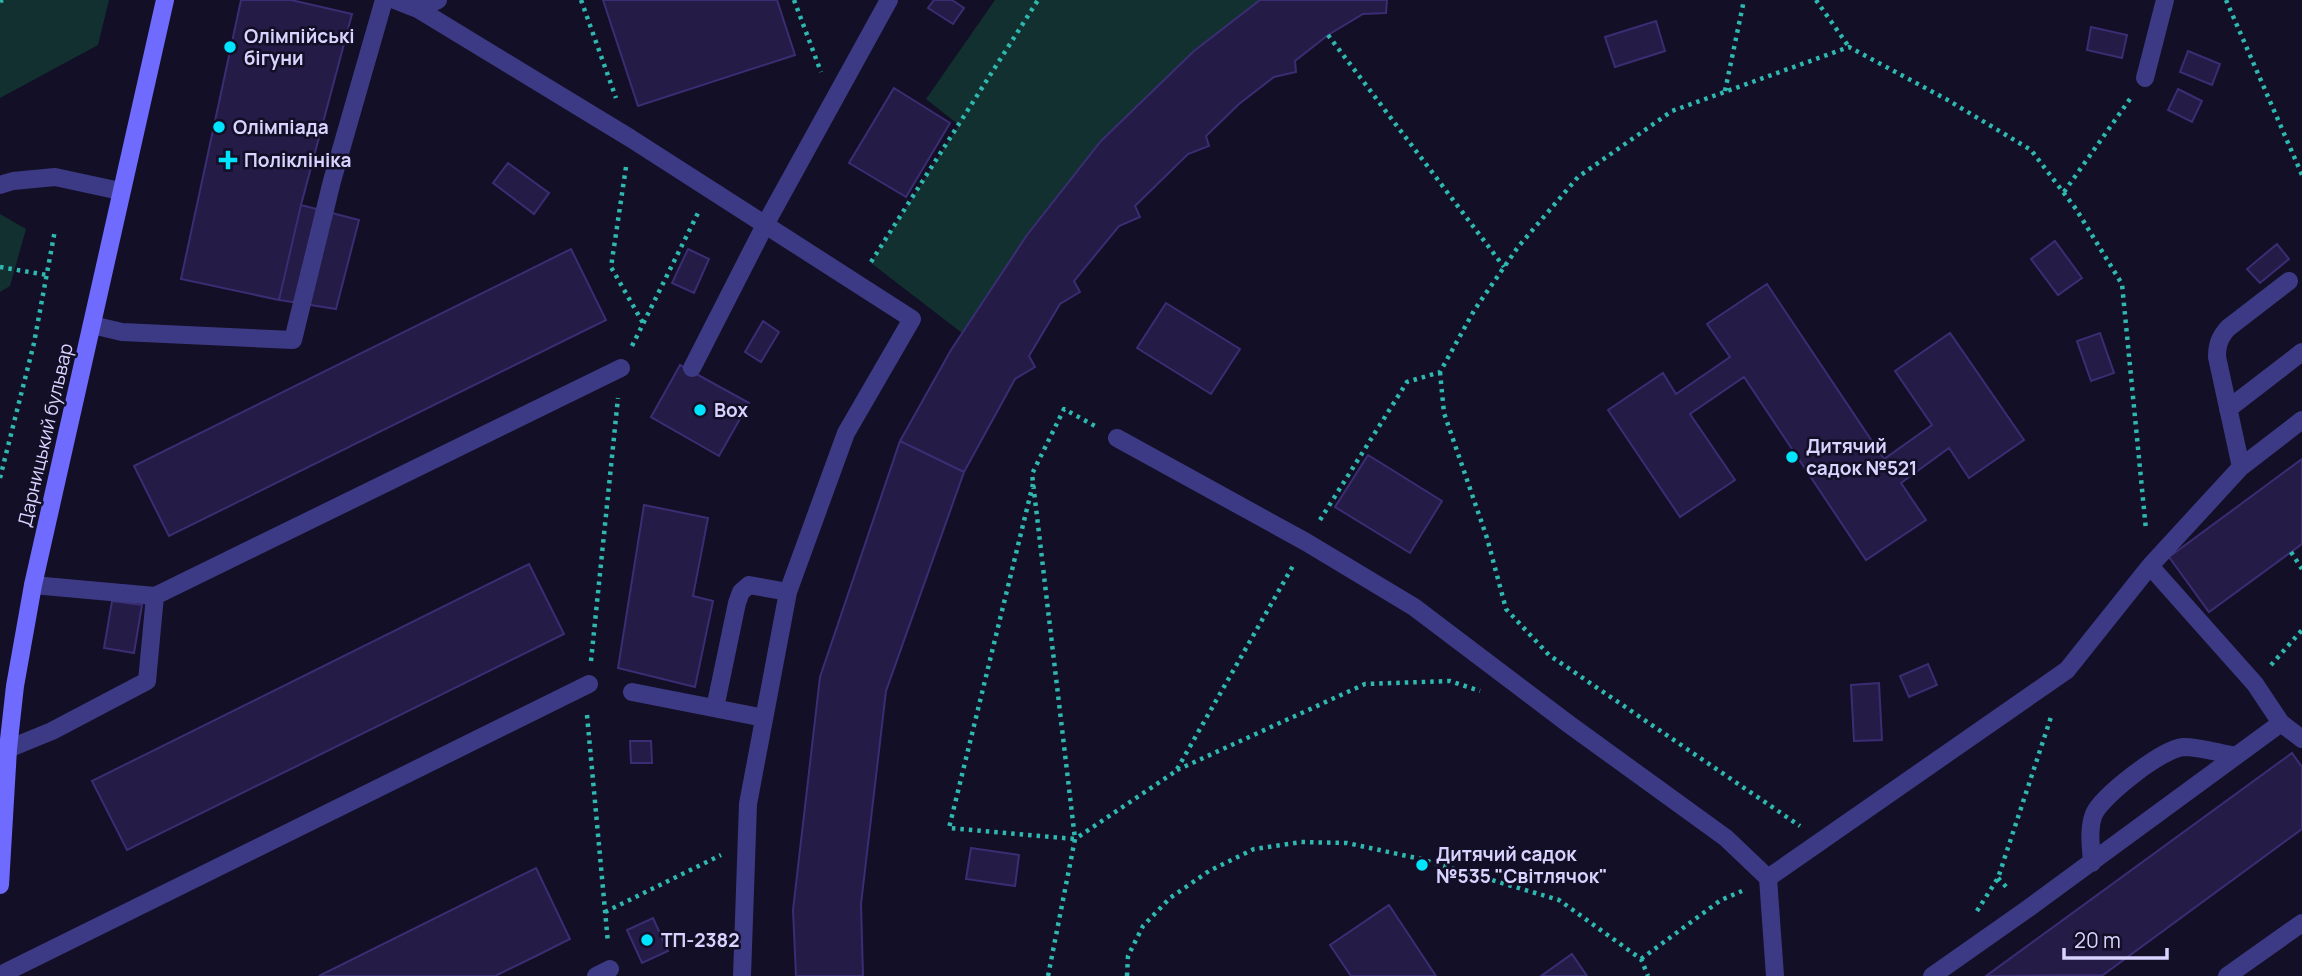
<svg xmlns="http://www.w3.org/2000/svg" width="2302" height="976" font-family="Manrope,sans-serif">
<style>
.green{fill:#12302f}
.building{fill:#241b47;stroke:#3b2d73;stroke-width:2}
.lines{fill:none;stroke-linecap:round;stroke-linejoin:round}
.path{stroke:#2fb8b0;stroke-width:4.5;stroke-dasharray:3.5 5;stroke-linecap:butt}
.lane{stroke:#3d3a85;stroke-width:18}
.street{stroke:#3d3a85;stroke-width:18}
.secondary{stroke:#6f6bff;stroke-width:18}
.poi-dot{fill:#00e5ff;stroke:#130f26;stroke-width:2.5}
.labels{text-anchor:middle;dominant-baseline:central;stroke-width:5;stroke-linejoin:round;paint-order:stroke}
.poi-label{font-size:19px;font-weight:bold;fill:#d9d4ff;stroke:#130f26;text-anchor:start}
.street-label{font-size:19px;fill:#d9d4ff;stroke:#130f26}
</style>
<rect width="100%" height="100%" fill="#130f26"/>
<!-- green -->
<path class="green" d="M0,0H109L98,45L0,98Z
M995,0H1260L1194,51L1101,141L1027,235L962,333L871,263L959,125L926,99Z
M0,214L26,229L10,286L0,292Z"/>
<!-- building -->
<path class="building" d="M241,0H291L352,14L301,205L279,300L181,279Z
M603,0H777L795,55L638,106Z
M934,0H952L964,8L953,24L928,8Z
M1260,0H1387L1386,13L1363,14L1328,35L1295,61L1296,72L1274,77L1239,104L1206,136L1209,146L1188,154L1135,206L1140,217L1119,226L1074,281L1080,292L1060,304L1029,356L1035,367L1015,379L964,472L900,441L951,350L1027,235L1101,141L1194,51Z
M1656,21L1665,51L1615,67L1605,37Z
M2091,27L2127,35L2122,58L2087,50Z
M2188,51L2220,64L2212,85L2180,72Z
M894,88L950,123L906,197L849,163Z
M2178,89L2202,101L2192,122L2168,110Z
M508,163L549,193L534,214L493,183Z
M301,205L359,220L336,309L279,300Z
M2055,241L2082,278L2058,295L2031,259Z
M2277,244L2289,259L2260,283L2247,269Z
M571,249L606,320L169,536L134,466Z
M688,249L709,259L694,293L672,283Z
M1767,284L1884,459L1932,425L1895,371L1950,333L2024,440L1969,478L1949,448L1901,483L1926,520L1866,560L1744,377L1690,414L1735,480L1680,517L1608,410L1663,373L1676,394L1730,357L1707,324Z
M1166,303L1240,349L1211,394L1137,348Z
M763,321L779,332L761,362L745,352Z
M2100,333L2114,373L2091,381L2077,341Z
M680,365L749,403L719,456L651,417Z
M900,441L964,472L886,691L861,904L863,976H796L793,910L820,677Z
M1368,455L1442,501L1410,553L1335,507Z
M2302,459V544L2209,612L2169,557Z
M644,505L708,518L693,596L713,601L695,687L618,668Z
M529,564L564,634L127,850L92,781Z
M112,601L142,605L134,653L104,648Z
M1928,664L1937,685L1909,697L1900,676Z
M1879,683L1882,740L1854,741L1851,685Z
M630,741H651L652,763H631Z
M2292,753L2302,767V829L2103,975L1986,976Z
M971,848L1019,855L1015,886L966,879Z
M536,868L570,939L536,956L495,976H319Z
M1389,905L1436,976H1351L1330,945Z
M653,918L668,951L642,963L627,930Z
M1572,954L1587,976H1541Z"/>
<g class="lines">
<!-- path -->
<path class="path" d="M581,0L616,98
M794,0L821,72
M1816,0L1849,47
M2226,0L2302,175
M0,1L3,0
M1328,35L1504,267
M1725,91L1744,0
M626,167L611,267L643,323
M2064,192L2130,99
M871,262L1038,0
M0,267L47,275
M632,346L698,213
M1440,372L1444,413L1487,538L1506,609L1549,655L1800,826
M0,478L34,343L55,230
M1033,484L949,828L1075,839L1032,474L1064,409L1095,426
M1320,520L1407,382L1440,372L1475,309L1518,247L1578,177L1672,111L1849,47L1946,99L2031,150L2076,209L2122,284L2146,530
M2291,552L2302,569
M591,661L618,398
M2271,665L2302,630
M587,715L608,943
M1177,770L1365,684L1450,681L1480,691
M1998,878L2009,890
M1977,911L1998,878L2052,714
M605,912L721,855
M1641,959L1721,900L1742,891
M1048,976L1075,839L1176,771L1294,564
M1127,976L1128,956L1143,926L1170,898L1209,871L1254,849L1301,842L1347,843L1421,859L1559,900L1641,959L1648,976"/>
<!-- lane -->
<path class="lane" d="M395,0L418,9L630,138L912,319L846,433L788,592L748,804L742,976
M418,9L438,0
M2145,78L2165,0
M92,325L122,332L293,340L332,181L384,0
M692,368L765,225L889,0
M2228,409L2302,352
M1117,438L1306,542L1414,607L1570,725L1726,838L1768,878L1775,976
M2241,467L2217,357C2217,344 2220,337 2228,328L2289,281
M2150,566L2255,684L2281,723L2302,739
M33,585L155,596L621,368
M632,692L764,718
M715,708L737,603L741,592L749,585L788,592
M8,749L52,731L147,681L155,596
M2092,863C2091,847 2088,829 2094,814C2102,796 2162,749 2183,747C2200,747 2219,753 2236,756
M1768,878L2067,670L2150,566L2241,467L2302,420
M0,975L589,684
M596,976L610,969
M1932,976L2026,910L2281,723
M2227,976L2302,923"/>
<!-- street -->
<path class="street" d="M0,185L13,181L55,177L120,191"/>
<!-- secondary -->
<path class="secondary" d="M0,885L8,749L15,686L33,585L165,0"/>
</g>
<!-- markers -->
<g class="poi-dot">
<circle cx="230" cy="47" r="7"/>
<circle cx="219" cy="127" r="7"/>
<path d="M224.5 149.5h7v7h7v7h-7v7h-7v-7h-7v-7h7z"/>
<circle cx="700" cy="410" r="7"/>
<circle cx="1792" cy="457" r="7"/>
<circle cx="1422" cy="865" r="7"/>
<circle cx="647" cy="940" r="7"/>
</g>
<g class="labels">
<!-- poi labels -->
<g class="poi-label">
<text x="244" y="36">Олімпійські<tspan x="244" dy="22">бігуни</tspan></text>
<text x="233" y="127">Олімпіада</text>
<text x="244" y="160">Поліклініка</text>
<text x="714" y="410">Box</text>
<text x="1806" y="446">Дитячий<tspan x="1806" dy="22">садок №521</tspan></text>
<text x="1436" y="854">Дитячий садок<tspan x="1436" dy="22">№535 "Світлячок"</tspan></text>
<text x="661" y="940">ТП-2382</text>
</g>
<!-- street labels -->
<g class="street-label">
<text transform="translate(45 435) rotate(-77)">Дарницький бульвар</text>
</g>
</g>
<!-- scale -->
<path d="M2064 948v10h103v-10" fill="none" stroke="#d9d4ff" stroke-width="3.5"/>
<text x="2074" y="948" font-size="21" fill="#d9d4ff" stroke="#130f26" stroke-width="5" paint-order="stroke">20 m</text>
</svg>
